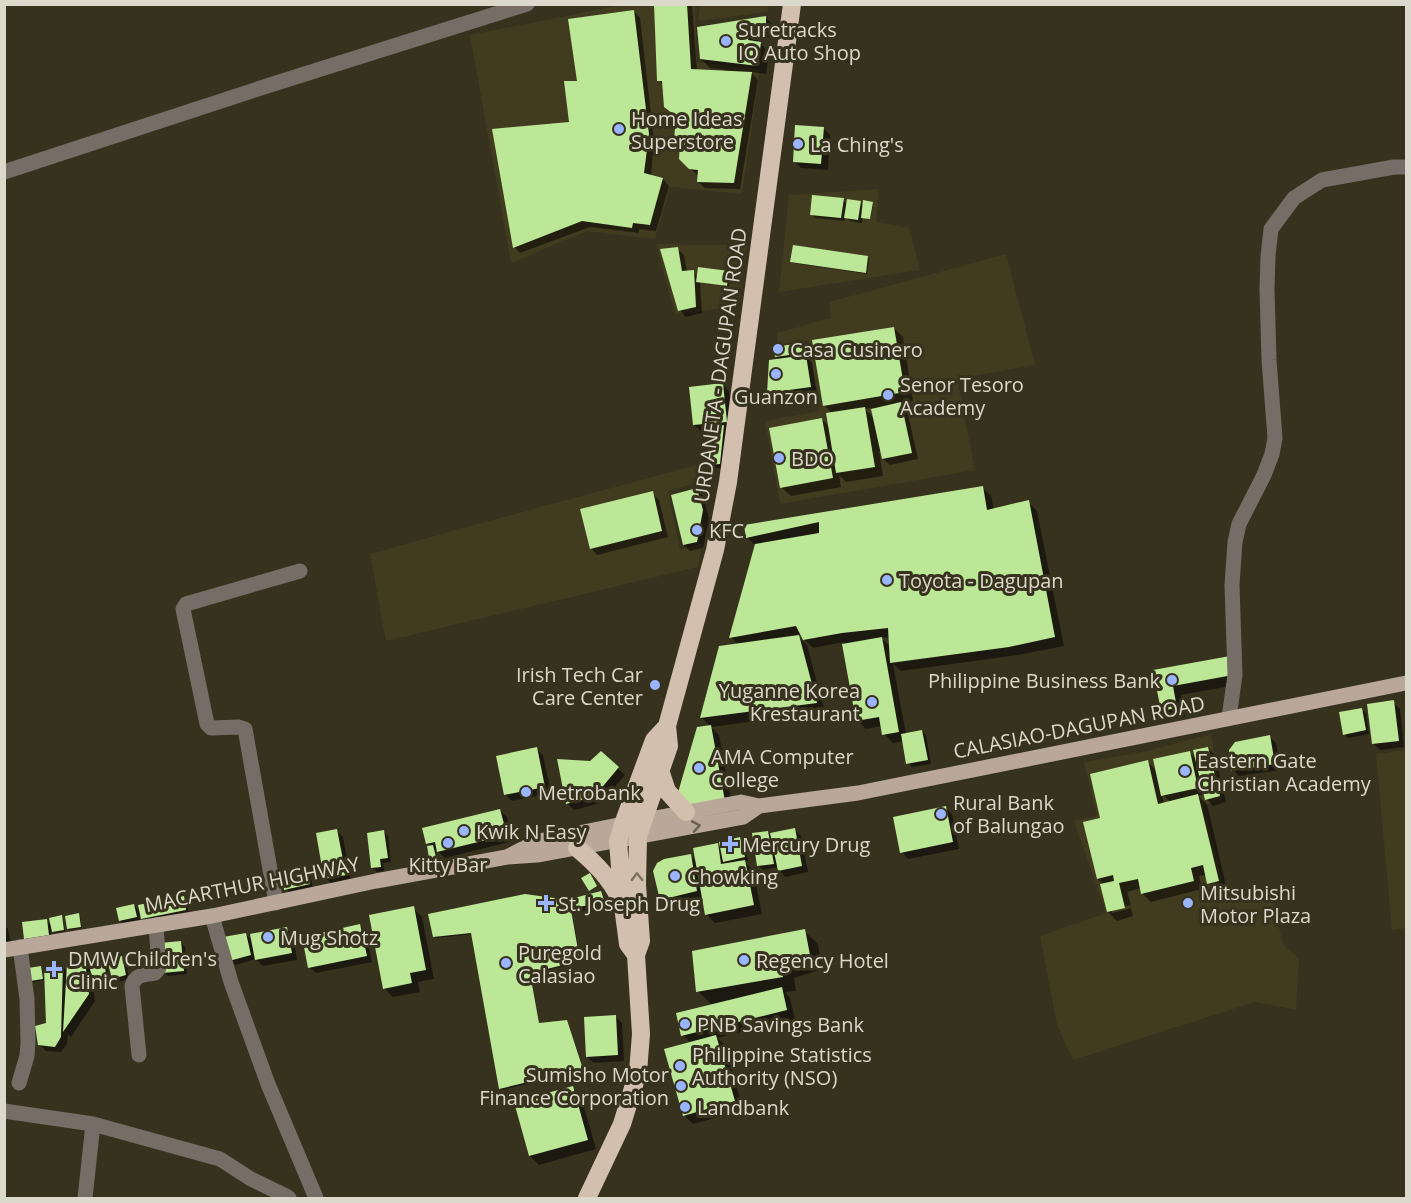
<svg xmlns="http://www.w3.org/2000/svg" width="1411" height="1203" font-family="'Open Sans',sans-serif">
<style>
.built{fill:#413b20}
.shadow{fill:#0007;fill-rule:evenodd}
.building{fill:#bce796}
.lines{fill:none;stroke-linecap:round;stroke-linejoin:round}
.minor{stroke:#756d66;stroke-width:15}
.major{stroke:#b9a89a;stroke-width:15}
.highway{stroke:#d3bfae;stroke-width:18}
.oneway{stroke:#6a6150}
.oneway2{stroke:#7d715f}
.poi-dot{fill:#9ab5fd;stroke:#36321e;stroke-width:2}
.labels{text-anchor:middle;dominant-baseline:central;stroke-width:6;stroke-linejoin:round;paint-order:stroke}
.poi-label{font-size:20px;fill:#dbd8cc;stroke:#36321e;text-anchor:start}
.street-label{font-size:20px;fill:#dbd8cc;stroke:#36321e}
</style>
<rect width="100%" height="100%" fill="#36321e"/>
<!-- built -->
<path class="built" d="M621,5H695L697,62L760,70L742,194L670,187L655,239L587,231L511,263L470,35Z
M700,5V4L769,5L768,12L698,21Z
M879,189L876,222L909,228L920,270L779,292L789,195Z
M656,244L747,245L739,306L675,314Z
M1006,254L1035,365L957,379L975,470L780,504L765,421L819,411L808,341L777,344V333L831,318L829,302Z
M704,463L709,479L668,491L680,549L702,544L698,567L386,641L370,554L478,524Z
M1211,734L1222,799L1204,806L1225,893L1269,885L1283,944L1299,959L1296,1010L1255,1002L1073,1060L1057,1025L1040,936L1106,913L1074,821L1097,816L1084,762L1147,751Z
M1406,750V928L1392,930L1376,754Z"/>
<!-- shadow -->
<path class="shadow" d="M656,4H692L697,71L725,72V70L710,68L701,59L766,18L774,26L775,37L758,38V43H760L769,52L766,74L751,72L758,80L740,189L705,188L698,182L699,175H697L681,159V145L676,139L677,117L665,106L664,86L659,80Z
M634,11L640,18L654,141L651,176L663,179L669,186L656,231L639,229V233L590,227L520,253L514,247L570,123L578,82Z
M823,128L830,135L828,170L801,168L794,161Z
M843,200L848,205L860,202L864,206L872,203L873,205L871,218L862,217V223L850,221L845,217V221L815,218L811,214Z
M677,249L684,255L687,272H693L698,277L729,272L730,274L729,287L700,283L702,313L686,317L680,310Z
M867,257L869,259L867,274L793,263L792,262Z
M894,328L903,337L913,401L900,403L907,410L918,459L890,465L883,459L882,451H879L883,476L846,482L839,475L841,487L791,496L782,488L822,419L830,428L833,414L824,405ZM872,408L874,418L865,409Z
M803,345L807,349L808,357H806L812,363L817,393L775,399L768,392L779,360L776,357Z
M722,384L729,391L733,428L724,468H715L710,464L706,431H701L694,425Z
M982,487L991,496L994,510L1028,502L1037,511L1064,646L1018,655L901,671L893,664L906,734L922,731L926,735L931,764L912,767L908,763L904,741L893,743L884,734L882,726L866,729L857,720L844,642L813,648L806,641L807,644L802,635L797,636L807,645L825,712L711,727L719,735L733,810L696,814L710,726L702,718L720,647L738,645L731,637L756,546L747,537ZM890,637L891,647L881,638Z
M697,490L703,496L709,518L703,548L690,551L684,545Z
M652,493L659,500L668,537L597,555L591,548Z
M1238,666L1241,684L1181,695L1185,717L1171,719L1162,710L1155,671Z
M1393,702L1400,709L1404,747L1380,750L1373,743Z
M1362,709L1366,713L1369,734L1348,738L1344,734Z
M1270,737L1276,743L1281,770L1239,776L1233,770Z
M1208,748L1215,755L1226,802L1213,806L1207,799L1205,794L1198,796L1207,804L1227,890L1218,892L1209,883L1207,875L1199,876L1202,889L1151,902L1142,893L1141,888L1127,892L1131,905L1112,909V913L1131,908L1133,916L1117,921L1108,912L1104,885L1098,879L1102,819L1147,762L1158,772L1190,753L1197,760ZM1162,794L1170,802L1164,804Z
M536,749L543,755L551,793L512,801L506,795L498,757Z
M601,753L625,775L601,803L574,810L567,803L590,763Z
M945,807L952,814L959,849L908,859L902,852Z
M500,810L507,817L513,841L445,858L438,852V849L435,850L437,858L432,859L431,858V847L427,843Z
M794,829L801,836L808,872L785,877L779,870L778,867L763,870L759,866L768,832L770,834Z
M337,831L343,837L351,881L332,884L326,878Z
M384,832L388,836L391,862L383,863L384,871L377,872L372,868Z
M740,839L744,843L748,861L745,862L753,870L762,914L715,923L706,914L703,897L668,906L661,899L690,856L697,862L717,845L722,850Z
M306,869L310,873L313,888L290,893L286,889Z
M600,893L604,897L608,907L582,911L578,906Z
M183,898L187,902L189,914L147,923L139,915L140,921L124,925L120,921L134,905L141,913Z
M413,908L422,917L434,979L418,982L420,992L393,997L384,988Z
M570,911L572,913L581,962L531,974L539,1024L567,1022L568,1023L584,1070L502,1090L501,1088L473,934L436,938L434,936Z
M78,915L80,916L82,928L70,930L68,928Z
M61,917L63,919L65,931L55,933L51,929L52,939L30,942L26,938L46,921L53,927Z
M4,925L8,929L11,943L4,944Z
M360,926L366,933L372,962L316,973L309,967Z
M286,929L293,935L297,960L263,966L255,959L235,965L231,961L246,935L253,941Z
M804,931L818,944L822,969L794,978L796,991L785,992L790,998L795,1019L717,1038L725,1045L743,1110L693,1124L684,1115L691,1043L683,1035L713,1006L698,991Z
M181,943L185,947L187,974L168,976L164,972Z
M121,957L126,961L129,979L117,982L113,978Z
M102,958L106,962L110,983L98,986L92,979L95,1001L71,1037L68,1034L67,1044L61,1052L46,1051L39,1044L47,1024L46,980L33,982L32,980L41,967L42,969L43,978H46L63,967L68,972L84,963L92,970Z
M615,1016L622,1023L624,1061L594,1063L587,1057Z
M572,1087L581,1096L596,1149L539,1165L530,1156L516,1103Z"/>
<!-- building -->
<path class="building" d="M654,4H687L691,69L752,72L734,183L697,182L698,170L689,169L679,159L680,141L674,140L676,116L664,107L662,81H657Z
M634,10L649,134L644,173L663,178L650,225L633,223L632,228L582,221L513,248L492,129L569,122L564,81H577L568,19Z
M766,16V28L750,30L748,40L761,42L758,66L700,59L697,27Z
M795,125L824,127L821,164L793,162Z
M812,195L844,198L841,218L810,215Z
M847,199L861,201L858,220L844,218Z
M863,200L873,202L870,219L861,218Z
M793,245L868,256L866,273L790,262Z
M678,247L682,271L694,270L696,307L678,311L660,249Z
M698,267L729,271L727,286L696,282Z
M894,327L905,392L823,406L812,340Z
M803,343L804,353L775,357L773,347Z
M806,355L811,387L767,393L769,360Z
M723,383L727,422L693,425L689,387Z
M901,402L912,453L882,459L871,409Z
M865,407L875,467L836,473L826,413Z
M822,418L833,478L780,488L769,428Z
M724,425L720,464L709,465L704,429Z
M983,486L987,510L1029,500L1055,637L1009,647L890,663L888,628L842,633L803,640L796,626L729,638L755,544L819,533V522L746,538L744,525Z
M697,488L703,510L697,542L683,545L671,495Z
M653,491L662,531L590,549L580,509Z
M799,635L817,703L700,718L719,646Z
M882,637L899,732L882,735L879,717L856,721L842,644Z
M1230,656L1233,675L1173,686L1177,708L1161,711L1153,670Z
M1394,700L1399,741L1372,744L1367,704Z
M1362,708L1366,730L1343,735L1339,712Z
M711,725L725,801L686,806L677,796L697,727Z
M922,730L928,760L906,764L901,734Z
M1270,735L1275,764L1231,771L1229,750L1235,742Z
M537,747L545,787L504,795L496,756Z
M1208,747L1220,796L1205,800L1193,750Z
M601,751L619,767L594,797L566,804L557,759L590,761Z
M1190,751L1198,788L1161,796L1153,759Z
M1148,760L1158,804L1198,794L1219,881L1207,884L1203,865L1191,868L1194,881L1141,894L1138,879L1119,883L1125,908L1107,912L1100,884L1114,881L1113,875L1097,879L1083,822L1100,818L1090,774Z
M946,806L953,842L900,853L893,817Z
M500,809L507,835L437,852L435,842L426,844L422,828Z
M795,828L802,866L778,871L770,833Z
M337,829L346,875L324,879L316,833Z
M384,830L388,858L380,859L381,867L371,868L367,833Z
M768,831L774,864L757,866L752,833Z
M740,837L745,857L723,862L719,842Z
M718,843L721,864L745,860L754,905L705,915L693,848Z
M433,845L436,857L429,858L427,846Z
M691,854L697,891L660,900L653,871L657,863L664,859Z
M306,867L310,884L284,890L281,873Z
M590,873L597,886L589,891L581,878Z
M601,891L605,903L577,907L574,898Z
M525,894L554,898L571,910L580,961L530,973L539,1023L567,1020L583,1069L499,1089L471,933L433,937L428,914Z
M184,896L186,910L141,919L138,905Z
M134,904L137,917L119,921L116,908Z
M414,906L426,970L410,973L412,983L383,989L369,915Z
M79,913L81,927L67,929L65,916Z
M62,915L64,930L52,932L49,918Z
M47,919L49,935L24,939L22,922Z
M360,924L367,956L308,968L302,937Z
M287,927L292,953L255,960L250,934Z
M805,929L810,955L782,965L783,977L696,992L692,951Z
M246,933L251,955L229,961L223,937Z
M181,941L184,971L162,973L160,943Z
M122,956L126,975L112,979L107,959Z
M103,957L107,979L93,982L88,960Z
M85,961L89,994L63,1032L67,964Z
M63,965L61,1037L55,1047L38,1045L35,1026L46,1023L44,968Z
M41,966L43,979L30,981L28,968Z
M782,987L787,1010L681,1036L676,1013Z
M616,1015L618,1055L586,1057L584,1017Z
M716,1035L735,1101L683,1116L664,1049Z
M573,1086L588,1140L529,1156L514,1102Z"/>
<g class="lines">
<!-- minor -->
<path class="minor" d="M4,172L270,85L527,4
M1229,718L1235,675L1232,585L1235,542L1239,524L1264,475L1272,454L1275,438L1269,360L1267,289L1268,256L1271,229L1294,198L1322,180L1394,167H1406
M276,903L245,729L239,727L211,728L207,724L183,609L186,604L300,571
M212,916L231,982L268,1084L316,1198
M139,1055L132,986C135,974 144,975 155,973L159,968L156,925
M19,1083L27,1056L28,1043L27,999L20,947
M4,1111L93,1124L220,1159L251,1179L284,1195L289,1198
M85,1198L93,1124"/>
<!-- major -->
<path class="major" d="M507,857L534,843L544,840L623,824L741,802L759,806L858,793L1406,683
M4,950L212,916L376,881L507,857L537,855L743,817L759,806"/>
<!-- highway -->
<path class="highway" d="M661,773L667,791L686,812
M577,848C595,863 610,878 620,899
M636,955L628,944L623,906L618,841L623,824L654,740L667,726
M587,1198L622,1124L638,1072L641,1034L636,955L641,941L637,885L638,836L669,746L667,726L715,550L728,482L792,4"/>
</g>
<!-- one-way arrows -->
<defs><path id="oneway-chevron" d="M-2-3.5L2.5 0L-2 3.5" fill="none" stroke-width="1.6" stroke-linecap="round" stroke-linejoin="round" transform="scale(1.5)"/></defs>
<use class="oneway" href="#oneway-chevron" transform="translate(696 826) rotate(-10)"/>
<use class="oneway2" href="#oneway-chevron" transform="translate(637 877) rotate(-91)"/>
<!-- markers -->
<g class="poi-dot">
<circle cx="726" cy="41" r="6"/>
<circle cx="619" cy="129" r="6"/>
<circle cx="798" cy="144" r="6"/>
<circle cx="778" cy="349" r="6"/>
<circle cx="776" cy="374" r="6"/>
<circle cx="888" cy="395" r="6"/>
<circle cx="779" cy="458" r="6"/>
<circle cx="697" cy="530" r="6"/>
<circle cx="887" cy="580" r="6"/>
<circle cx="1172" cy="680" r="6"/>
<circle cx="655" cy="685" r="6"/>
<circle cx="872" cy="702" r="6"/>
<circle cx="699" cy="768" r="6"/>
<circle cx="1185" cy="771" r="6"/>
<circle cx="526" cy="792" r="6"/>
<circle cx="941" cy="814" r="6"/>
<circle cx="464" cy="831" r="6"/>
<circle cx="448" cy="843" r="6"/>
<path d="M727 835h6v6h6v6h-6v6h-6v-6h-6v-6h6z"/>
<circle cx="675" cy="876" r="6"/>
<path d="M543 894h6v6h6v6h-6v6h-6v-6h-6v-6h6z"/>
<circle cx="1188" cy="903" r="6"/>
<circle cx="268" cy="937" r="6"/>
<circle cx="744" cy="960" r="6"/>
<circle cx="506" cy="963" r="6"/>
<path d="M51 960h6v6h6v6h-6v6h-6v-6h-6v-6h6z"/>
<circle cx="685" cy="1024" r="6"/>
<circle cx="680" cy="1066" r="6"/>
<circle cx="681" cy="1086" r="6"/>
<circle cx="685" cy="1107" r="6"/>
</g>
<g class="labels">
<!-- poi labels -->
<g class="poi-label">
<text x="738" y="29">Suretracks<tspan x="738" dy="23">IQ Auto Shop</tspan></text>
<text x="631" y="118">Home Ideas<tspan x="631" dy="23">Superstore</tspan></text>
<text x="810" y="144">La Ching's</text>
<text x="790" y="349">Casa Cusinero</text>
<text x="900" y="384">Senor Tesoro<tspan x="900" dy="23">Academy</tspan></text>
<text x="776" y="396" text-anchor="middle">Guanzon</text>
<text x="791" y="458">BDO</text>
<text x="709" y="530">KFC</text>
<text x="899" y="580">Toyota - Dagupan</text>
<text x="643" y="674" text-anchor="end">Irish Tech Car<tspan x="643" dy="23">Care Center</tspan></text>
<text x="1160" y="680" text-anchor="end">Philippine Business Bank</text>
<text x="860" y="690" text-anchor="end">Yuganne Korea<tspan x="860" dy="23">Krestaurant</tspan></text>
<text x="711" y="756">AMA Computer<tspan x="711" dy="23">College</tspan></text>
<text x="1197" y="760">Eastern Gate<tspan x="1197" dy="23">Christian Academy</tspan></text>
<text x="538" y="792">Metrobank</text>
<text x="953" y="802">Rural Bank<tspan x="953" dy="23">of Balungao</tspan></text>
<text x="476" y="831">Kwik N Easy</text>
<text x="742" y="844">Mercury Drug</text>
<text x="448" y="864" text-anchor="middle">Kitty Bar</text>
<text x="687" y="876">Chowking</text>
<text x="1200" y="892">Mitsubishi<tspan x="1200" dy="23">Motor Plaza</tspan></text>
<text x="558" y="903">St. Joseph Drug</text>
<text x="280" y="937">Mug Shotz</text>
<text x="518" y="952">Puregold<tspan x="518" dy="23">Calasiao</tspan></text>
<text x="68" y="958">DMW Children's<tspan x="68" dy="23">Clinic</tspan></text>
<text x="756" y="960">Regency Hotel</text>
<text x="697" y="1024">PNB Savings Bank</text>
<text x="692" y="1054">Philippine Statistics<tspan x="692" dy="23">Authority (NSO)</tspan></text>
<text x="669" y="1074" text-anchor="end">Sumisho Motor<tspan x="669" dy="23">Finance Corporation</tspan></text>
<text x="697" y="1107">Landbank</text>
</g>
<!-- street labels -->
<g class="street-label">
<text transform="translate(720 365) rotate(-82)">URDANETA - DAGUPAN ROAD</text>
<text transform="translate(1079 727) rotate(-11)">CALASIAO-DAGUPAN ROAD</text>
<text transform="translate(252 884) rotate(-11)">MACARTHUR HIGHWAY</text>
</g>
</g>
<!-- border -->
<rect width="1411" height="1203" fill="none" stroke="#dbd8cc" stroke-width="12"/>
</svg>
